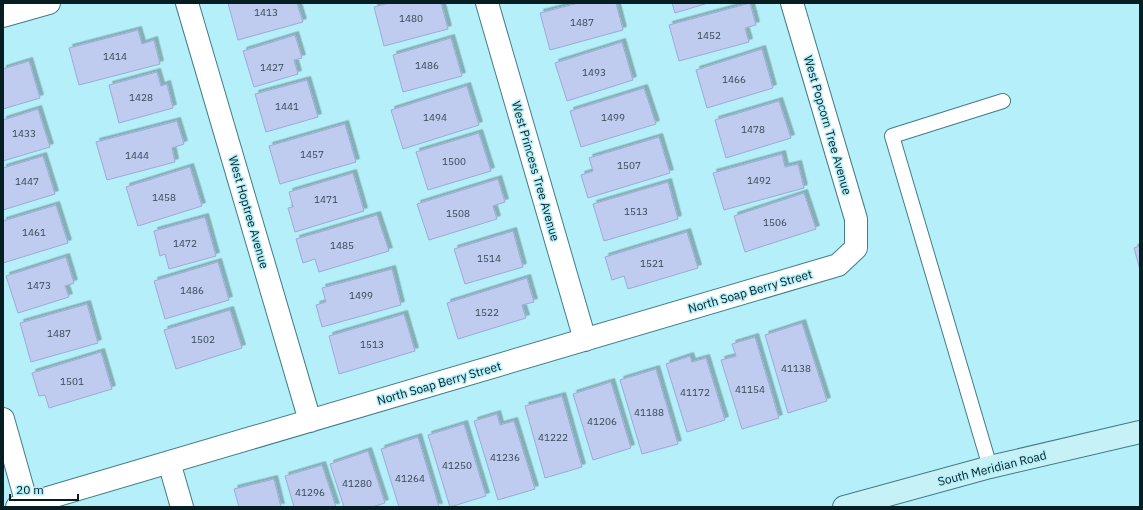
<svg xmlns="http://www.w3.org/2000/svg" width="1143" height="510" font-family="'IBM Plex Sans',sans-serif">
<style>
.building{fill:#bfcbef;stroke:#9cabd4;filter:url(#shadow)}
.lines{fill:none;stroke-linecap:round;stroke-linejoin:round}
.lane-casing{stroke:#437c86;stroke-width:16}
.street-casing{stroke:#437c86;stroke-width:24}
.secondary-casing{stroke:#437c86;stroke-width:24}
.lane{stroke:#fff;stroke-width:14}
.street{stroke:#fff;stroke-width:22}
.secondary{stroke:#c5f1f7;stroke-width:22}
.labels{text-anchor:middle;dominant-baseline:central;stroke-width:3;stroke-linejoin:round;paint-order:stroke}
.number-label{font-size:10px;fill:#344955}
.street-label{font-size:12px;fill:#061e22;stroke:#b4effa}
</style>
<defs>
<filter id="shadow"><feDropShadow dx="3.5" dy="-3.5" stdDeviation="0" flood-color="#0004"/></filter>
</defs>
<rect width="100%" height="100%" fill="#b4effa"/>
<!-- building -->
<path class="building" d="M228,3H297L303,22L238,40Z
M389,3H441L448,29L384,46L374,7Z
M578,3H616L623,30L550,50L540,13Z
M672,3H708L675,13Z
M750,3L756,25L745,28L749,42L679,61L669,25Z
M138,30L142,44L154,40L160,64L79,85L69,48Z
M295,35L302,58L294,60L298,74L254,87L243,51Z
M451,38L462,76L403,92L393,55Z
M622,42L633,80L567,101L555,63Z
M762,49L773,88L707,108L696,70Z
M29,61L40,98L3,109V69Z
M157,72L161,86L167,84L173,108L119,123L109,85Z
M307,80L318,117L266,132L255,94Z
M467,86L479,125L403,149L391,110Z
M644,88L656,124L581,147L570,111Z
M779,101L791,138L726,158L715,120Z
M38,109L50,147L3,161V120Z
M177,121L184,144L172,148L175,162L107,180L96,142Z
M345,124L356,162L280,184L269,146Z
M479,133L491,171L428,190L416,152Z
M659,137L670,173L588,198L581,175L593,171L589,158Z
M782,154L785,167L798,164L804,188L724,210L713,173Z
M43,156L55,194L3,210V168Z
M190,167L202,206L138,226L126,187Z
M353,173L364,211L295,232L288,208L293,207L289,192Z
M498,179L505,202L493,206L497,219L429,240L417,204Z
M668,182L678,219L604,241L593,204Z
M804,193L816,229L745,252L734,216Z
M56,205L68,243L3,263V221Z
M377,215L389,251L319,272L315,259L303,263L296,239Z
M205,217L216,256L169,269L165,254L160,256L154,231Z
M513,231L523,267L465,284L454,249Z
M687,232L698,268L628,289L624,276L612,280L605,257Z
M1140,246V270L1134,248Z
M66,257L74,283L65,286L69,297L18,313L6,276Z
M218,262L229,300L165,319L154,281Z
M392,269L401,305L322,327L316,305L326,302L322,288Z
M527,278L534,302L522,305L526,318L458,339L447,303Z
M87,304L98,343L31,362L20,323Z
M230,310L242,348L176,369L164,330Z
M404,314L415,351L339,374L329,336Z
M802,323L827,401L788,413L765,335Z
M755,337L779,418L742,429L721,360L736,356L732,344Z
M101,352L112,389L49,408L45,395L39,396L32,373Z
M690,356L692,362L706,358L725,420L687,432L666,364Z
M656,369L678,444L642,454L620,380Z
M611,382L631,448L593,460L573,394Z
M562,396L582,467L545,478L525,406Z
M497,414L500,425L514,421L535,489L498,500L474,421Z
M464,424L486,496L450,507L428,435Z
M418,437L439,507H399L381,449Z
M368,451L385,503L372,507H344L330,464Z
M322,465L336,507H294L285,476Z
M274,479L281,507H239L234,489Z"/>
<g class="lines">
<!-- lane casing -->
<g class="lane-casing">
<path id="lane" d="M990,467L892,136L1003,101"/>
</g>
<!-- street casing -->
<g class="street-casing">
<path id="street" d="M187,3L310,421
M487,3L585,340
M3,16L49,3
M3,419L27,504
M169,462L182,507
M17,507L838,265L856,248V219L792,3"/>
</g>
<!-- secondary casing -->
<g class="secondary-casing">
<path id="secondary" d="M844,507L990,467L1140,432"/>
</g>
<!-- lane -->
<use href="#lane" class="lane"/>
<!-- street -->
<use href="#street" class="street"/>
<!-- secondary -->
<use href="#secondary" class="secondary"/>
</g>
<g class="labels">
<!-- number labels -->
<g class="number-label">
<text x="266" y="12">1413</text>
<text x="411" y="18">1480</text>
<text x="582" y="22">1487</text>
<text x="709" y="35">1452</text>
<text x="115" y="56">1414</text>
<text x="427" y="65">1486</text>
<text x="272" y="67">1427</text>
<text x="594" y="72">1493</text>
<text x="734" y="79">1466</text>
<text x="141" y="97">1428</text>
<text x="287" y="106">1441</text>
<text x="435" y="117">1494</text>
<text x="613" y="117">1499</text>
<text x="753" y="129">1478</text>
<text x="24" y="133">1433</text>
<text x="312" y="154">1457</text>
<text x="137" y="155">1444</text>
<text x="454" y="161">1500</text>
<text x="629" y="165">1507</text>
<text x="759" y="180">1492</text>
<text x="27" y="181">1447</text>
<text x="164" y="197">1458</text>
<text x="326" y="199">1471</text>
<text x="636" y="211">1513</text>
<text x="458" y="213">1508</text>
<text x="775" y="222">1506</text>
<text x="34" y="232">1461</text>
<text x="185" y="243">1472</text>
<text x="342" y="245">1485</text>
<text x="489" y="258">1514</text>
<text x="652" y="263">1521</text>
<text x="39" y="285">1473</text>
<text x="192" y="290">1486</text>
<text x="361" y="295">1499</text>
<text x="487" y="312">1522</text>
<text x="59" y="333">1487</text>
<text x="203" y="339">1502</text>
<text x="372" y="344">1513</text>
<text x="796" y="368">41138</text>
<text x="72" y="381">1501</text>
<text x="750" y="389">41154</text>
<text x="695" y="392">41172</text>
<text x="649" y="412">41188</text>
<text x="602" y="421">41206</text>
<text x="553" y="437">41222</text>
<text x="505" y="457">41236</text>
<text x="457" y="465">41250</text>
<text x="410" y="478">41264</text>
<text x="357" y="483">41280</text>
<text x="310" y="492">41296</text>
</g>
<!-- street labels -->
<g class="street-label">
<text transform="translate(828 125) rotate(74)">West Popcorn Tree Avenue</text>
<text transform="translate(536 171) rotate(74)">West Princess Tree Avenue</text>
<text transform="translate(249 212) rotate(74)">West Hoptree Avenue</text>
<text transform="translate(750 291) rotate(-16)">North Soap Berry Street</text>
<text transform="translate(439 383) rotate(-16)">North Soap Berry Street</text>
<text transform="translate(992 468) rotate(-14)">South Meridian Road</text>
</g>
</g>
<!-- border -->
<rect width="1143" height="510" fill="none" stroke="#061e22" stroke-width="8"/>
<!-- scale -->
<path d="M10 494v6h68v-6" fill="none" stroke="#061e22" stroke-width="2"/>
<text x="16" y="494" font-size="12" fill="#061e22" stroke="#b4effa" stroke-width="3" paint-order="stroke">20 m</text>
</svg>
